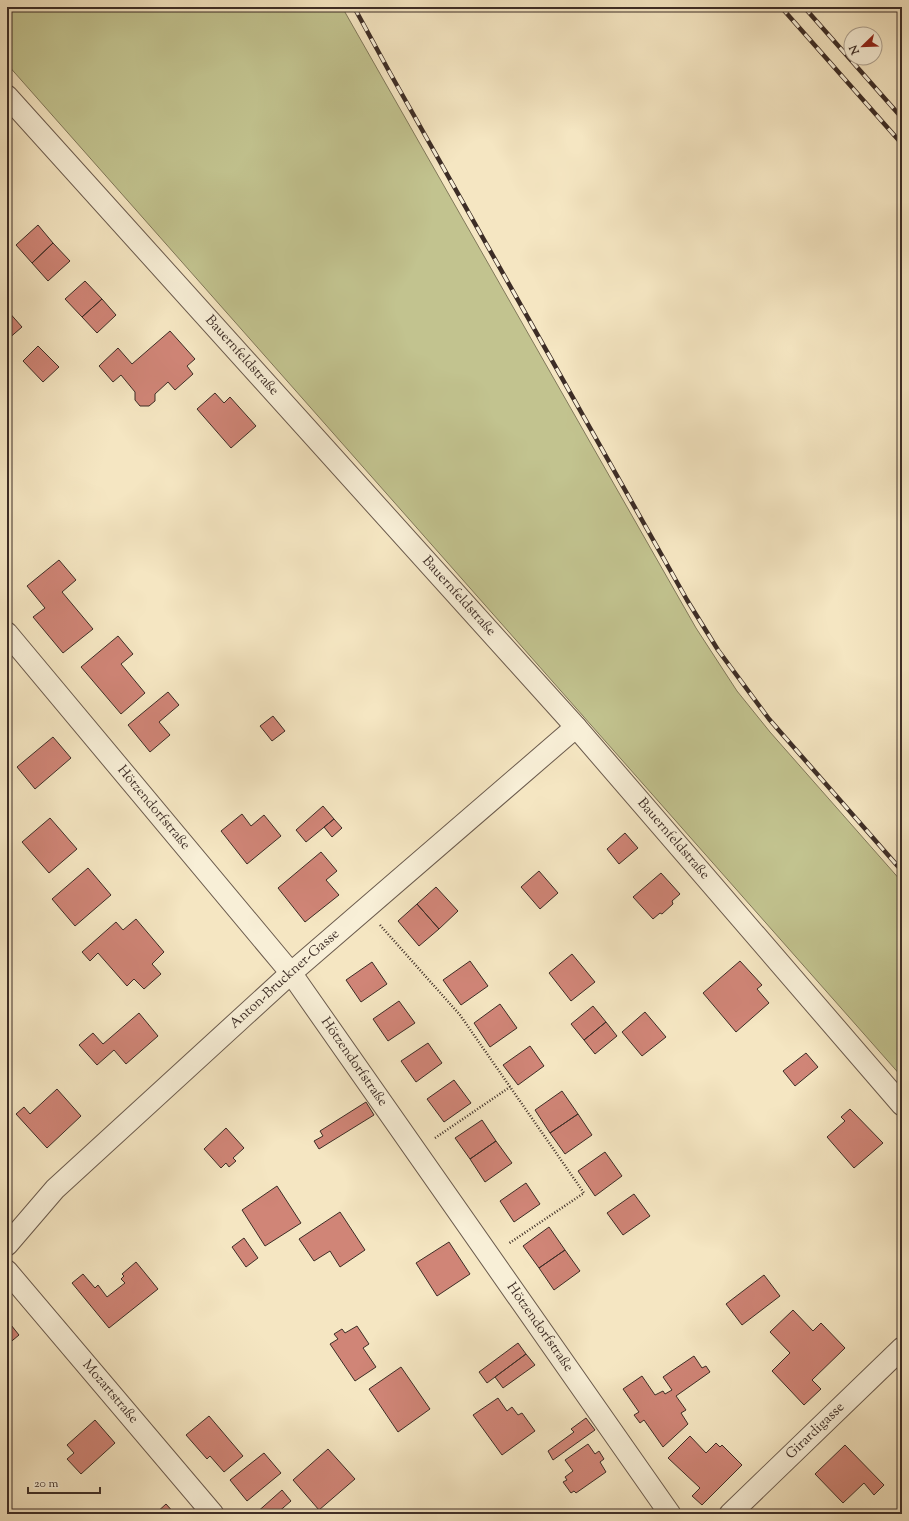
<svg xmlns="http://www.w3.org/2000/svg" width="909" height="1521" font-family="'Sorts Mill Goudy',serif">
<style>
.green{fill:#c2c38f;stroke:#80785a}
.building{fill:#d08577;stroke:#3d2d26}
.lines{fill:none;stroke-linecap:round;stroke-linejoin:round}
.minor-casing{stroke:#6b5b4d;stroke-width:23}
.path{stroke:#3d2d26;stroke-width:2.5;stroke-dasharray:1 2;stroke-linecap:butt}
.minor{stroke:#f8efd7;stroke-width:21}
.rail-casing{stroke:#3d2d26;stroke-width:4.5}
.rail{stroke:#f8efd7;stroke-width:3;stroke-dasharray:9;stroke-linecap:butt}
.labels{text-anchor:middle;dominant-baseline:central;stroke-width:3.5;stroke-linejoin:round;paint-order:stroke}
.street-label{font-size:14px;fill:#3d2d26;stroke:#f8efd7}
</style>
<rect width="100%" height="100%" fill="#f5e6c2"/>
<filter id="stains"><feTurbulence type="fractalNoise" baseFrequency=".005" numOctaves="4"/><feColorMatrix values="0 0 0 0 .2 0 0 0 0 .09 0 0 0 0 .02 0 0 0 .5 -.17"/></filter>
<radialGradient id="worn" r=".72"><stop offset=".6" stop-color="#630" stop-opacity="0"/><stop offset="1" stop-color="#630" stop-opacity=".3"/></radialGradient>
<!-- green -->
<path class="green" d="M7,7H342L696,628L737,691L770,732L902,882V1077L7,64Z"/>
<!-- building -->
<path class="building" d="M38,225L53,243L32,263L16,245Z
M53,243L70,261L48,281L32,263Z
M85,281L102,299L82,317L65,299Z
M102,299L116,315L97,333L82,317Z
M7,310L22,327L7,340Z
M170,331L195,359L187,366L193,374L175,390L168,382L155,394V401L149,406H140L135,400V392L121,375L113,382L99,366L118,348L132,364Z
M38,346L59,367L43,382L23,361Z
M215,393L224,403L230,397L256,426L231,448L197,409Z
M59,560L76,580L62,592L93,629L63,653L33,617L45,608L27,586Z
M118,636L133,654L121,664L145,693L121,714L81,667Z
M168,692L179,705L159,722L170,735L150,752L128,725Z
M273,716L285,731L272,741L260,726Z
M53,737L71,758L35,789L17,767Z
M323,806L334,819L306,842L296,830Z
M242,814L251,826L264,815L281,836L247,864L221,831Z
M50,818L77,849L49,873L22,842Z
M334,819L342,828L332,837L324,827Z
M625,833L638,848L619,864L607,849Z
M321,852L337,871L326,880L339,895L305,922L278,888Z
M88,868L111,895L75,926L52,899Z
M539,871L558,893L540,909L521,887Z
M661,873L680,894L672,901L673,904L662,914L660,913L653,919L633,897Z
M436,887L458,911L439,929L417,904Z
M417,904L439,929L419,946L398,921Z
M136,919L164,952L152,964L161,974L144,989L134,979L127,986L98,953L90,961L82,952L116,922L123,930Z
M572,954L595,982L571,1001L549,973Z
M470,961L488,986L461,1005L443,980Z
M740,961L762,985L757,989L769,1003L736,1032L703,993Z
M372,962L387,984L361,1002L346,980Z
M399,1001L415,1023L388,1041L373,1019Z
M500,1004L517,1028L490,1047L474,1023Z
M593,1006L606,1022L584,1040L571,1024Z
M645,1012L666,1037L642,1056L622,1032Z
M139,1013L158,1036L126,1064L114,1050L97,1065L79,1045L93,1033L103,1044Z
M606,1022L617,1036L595,1054L584,1040Z
M428,1043L442,1063L416,1082L401,1061Z
M530,1046L544,1066L518,1085L503,1065Z
M806,1053L818,1067L795,1086L783,1071Z
M454,1080L471,1103L444,1122L427,1099Z
M57,1089L81,1116L47,1148L16,1114L24,1107L30,1114Z
M562,1091L578,1114L550,1133L535,1110Z
M366,1102L374,1115L319,1149L314,1141L323,1136L320,1131Z
M850,1109L883,1143L854,1168L827,1137L845,1121L841,1117Z
M578,1114L592,1135L565,1154L550,1133Z
M482,1120L496,1141L470,1159L455,1138Z
M226,1128L244,1148L233,1158L236,1161L229,1167L226,1163L221,1168L204,1149Z
M496,1141L512,1163L485,1182L470,1159Z
M605,1152L622,1176L595,1196L578,1171Z
M526,1183L540,1204L514,1222L500,1201Z
M277,1186L301,1223L265,1246L242,1210Z
M634,1194L650,1216L623,1235L607,1213Z
M340,1212L365,1250L340,1267L330,1251L314,1261L299,1239Z
M549,1227L565,1250L539,1268L523,1246Z
M244,1238L258,1258L246,1267L232,1247Z
M449,1242L470,1274L437,1296L416,1263Z
M565,1250L580,1271L554,1290L539,1268Z
M136,1262L158,1289L109,1328L72,1283L83,1274L95,1288L98,1285L107,1297L125,1283L121,1279L124,1276L122,1274Z
M764,1275L780,1296L742,1325L726,1304Z
M793,1310L813,1331L821,1323L845,1348L812,1380L821,1389L804,1405L772,1371L790,1353L770,1332Z
M7,1320L19,1335L7,1345Z
M357,1326L369,1344L363,1348L376,1367L355,1381L330,1344L338,1339L334,1334L342,1329L345,1333Z
M518,1343L526,1354L487,1383L479,1372Z
M526,1354L535,1365L503,1388L495,1377Z
M694,1356L702,1368L706,1366L710,1372L676,1396L686,1410L681,1413L688,1424L663,1447L644,1420L640,1423L634,1415L639,1412L623,1389L642,1376L655,1395L663,1391L665,1394L672,1390L663,1377Z
M401,1367L430,1409L398,1432L369,1389Z
M498,1398L507,1411L512,1407L518,1415L522,1413L535,1431L502,1455L473,1415Z
M209,1416L243,1456L224,1472L210,1456L207,1459L186,1435Z
M586,1418L595,1430L553,1460L548,1451L574,1432L571,1429Z
M95,1420L115,1443L81,1474L67,1459L74,1453L67,1445Z
M690,1436L706,1453L716,1443L720,1447L722,1445L742,1465L702,1505L692,1496L700,1488L668,1458Z
M588,1444L595,1454L599,1451L604,1459L600,1462L606,1472L576,1493L574,1491L571,1493L563,1482L567,1480L565,1477L573,1471L565,1460Z
M845,1445L884,1485L874,1495L864,1483L843,1503L815,1474Z
M328,1449L355,1479L319,1510L293,1480Z
M264,1453L281,1473L247,1501L230,1480Z
M282,1490L291,1501L276,1514H255Z
M166,1504L175,1514H155Z"/>
<g class="lines">
<!-- minor casing -->
<g class="minor-casing">
<g id="minor">
<path id="s1" d="M7,96L576,727L902,1105"/>
<path id="s2" d="M7,633L291,973L670,1514"/>
<path id="s3" d="M7,1245L55,1189L291,973L576,727"/>
<path id="s4" d="M7,1271L213,1514"/>
<path id="s5" d="M730,1514L902,1348"/>
</g>
</g>
<!-- path -->
<path class="path" d="M380,925L460,1015L584,1193L508,1244
M435,1138L510,1087"/>
<!-- minor -->
<use href="#minor" class="minor"/>
<!-- rail casing -->
<g class="rail-casing">
<path id="rail" d="M354,7L390,73L687,600L718,650L769,719L902,871
M781,7L902,144
M804,7L902,118"/>
</g>
<!-- rail -->
<use href="#rail" class="rail"/>
</g>
<g class="labels">
<!-- street labels -->
<g class="street-label">
<text stroke="none"><textPath href="#s1" startOffset="350">Bauernfeldstraße</textPath></text>
<text stroke="none"><textPath href="#s1" startOffset="674">Bauernfeldstraße</textPath></text>
<text stroke="none"><textPath href="#s2" startOffset="228">Hötzendorfstraße</textPath></text>
<text stroke="none"><textPath href="#s1" startOffset="998">Bauernfeldstraße</textPath></text>
<text stroke="none"><textPath href="#s3" startOffset="385">Anton-Bruckner-Gasse</textPath></text>
<text stroke="none"><textPath href="#s2" startOffset="552">Hötzendorfstraße</textPath></text>
<text stroke="none"><textPath href="#s2" startOffset="876">Hötzendorfstraße</textPath></text>
<text stroke="none"><textPath href="#s4" startOffset="159">Mozartstraße</textPath></text>
<text stroke="none"><textPath href="#s5" startOffset="119">Girardigasse</textPath></text>
</g>
</g>
<!-- margin -->
<rect width="909" height="1521" fill="none" stroke="#f5e6c2" stroke-width="24"/>
<rect x="8" y="8" width="893" height="1505" fill="none" stroke="#3d2d26" stroke-width="2"/>
<rect x="12" y="12" width="885" height="1497" fill="none" stroke="#3d2d26"/>
<!-- north arrow -->
<g transform="translate(863 46) rotate(247)"><circle r="19" fill="#f8efd7" stroke="#ada190"/>
<path d="M0-3L7 15L0 10L-7 15Z" fill="#8f2418"/>
<text y="-6" font-size="11" font-weight="bold" text-anchor="middle" fill="#3d2d26">N</text>
</g>
<!-- scale -->
<path d="M28 1487v6h72v-6" fill="none" stroke="#3d2d26" stroke-width="2"/>
<text x="34" y="1487" font-size="12" fill="#3d2d26" stroke="#f8efd7" stroke-width="3" paint-order="stroke">20 m</text>
<rect width="100%" height="100%" filter="url(#stains)"/>
<rect width="100%" height="100%" fill="url(#worn)"/>
</svg>
